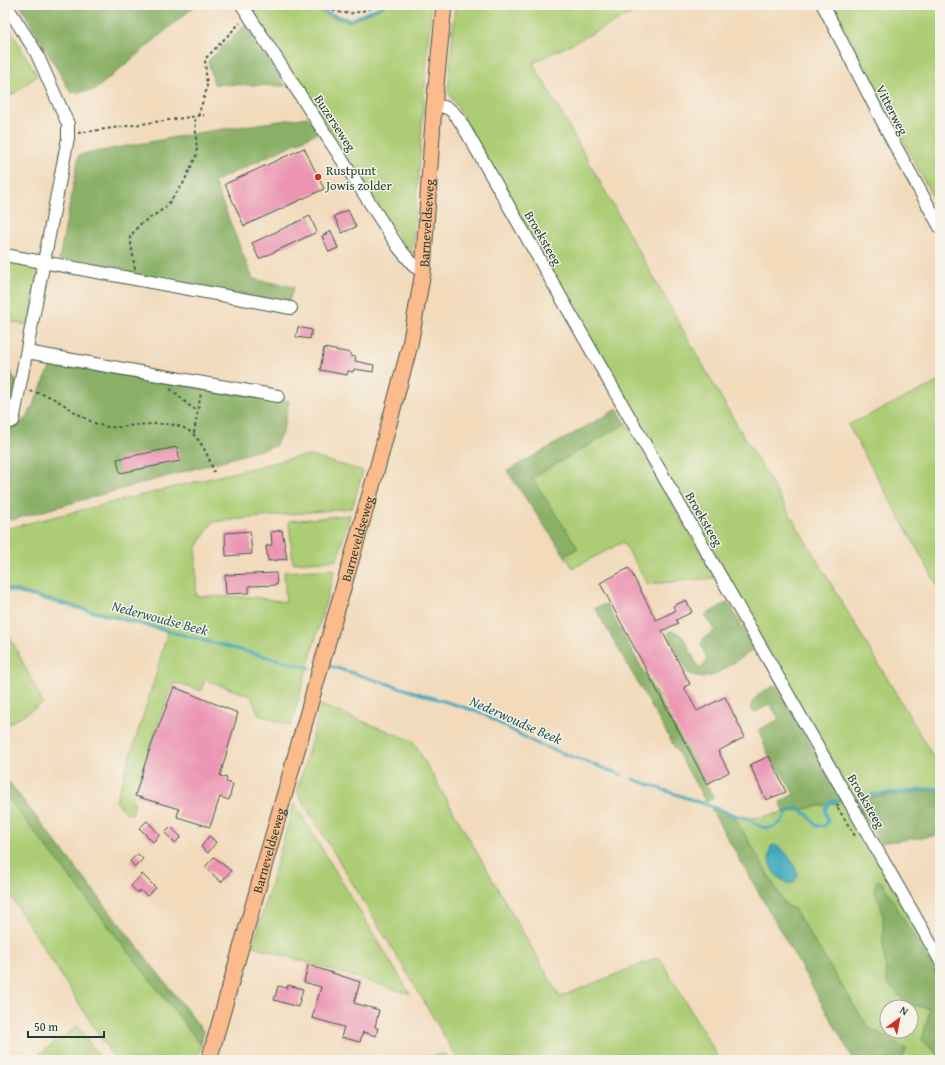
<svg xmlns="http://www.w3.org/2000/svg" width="945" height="1065" font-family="'Gentium Book Plus',serif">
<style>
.green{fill:#accd75;stroke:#668554;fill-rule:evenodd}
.forest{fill:#89b066;stroke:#54764d}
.water{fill:#3da9bc;stroke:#2e7378}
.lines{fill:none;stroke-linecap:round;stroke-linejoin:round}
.stream{stroke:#3da9bc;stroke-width:3}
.building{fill:#eb95b3}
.minor-casing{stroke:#3f5548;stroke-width:14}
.major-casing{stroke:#3f5548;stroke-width:17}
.path{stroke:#3f5548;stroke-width:2;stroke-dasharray:3 3;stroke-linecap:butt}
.minor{stroke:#fff;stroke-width:12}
.major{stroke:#fbbb8c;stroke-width:15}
.poi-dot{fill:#c8321e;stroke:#f7f3e8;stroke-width:1.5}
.labels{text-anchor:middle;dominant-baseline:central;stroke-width:3;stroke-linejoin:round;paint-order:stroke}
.street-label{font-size:13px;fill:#1f3d34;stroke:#f7f3e8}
.poi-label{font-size:13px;fill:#1f3d34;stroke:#f7f3e8;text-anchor:start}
.water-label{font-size:14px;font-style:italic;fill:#285d5d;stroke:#f7f3e8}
</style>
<rect width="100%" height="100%" fill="#f7f3e8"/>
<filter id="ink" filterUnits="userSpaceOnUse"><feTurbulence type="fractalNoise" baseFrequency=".025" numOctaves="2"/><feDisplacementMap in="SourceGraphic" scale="8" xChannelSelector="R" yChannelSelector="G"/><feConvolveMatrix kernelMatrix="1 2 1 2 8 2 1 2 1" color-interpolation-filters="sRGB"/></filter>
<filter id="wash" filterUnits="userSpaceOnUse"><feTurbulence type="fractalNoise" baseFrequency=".012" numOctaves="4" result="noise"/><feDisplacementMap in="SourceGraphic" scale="16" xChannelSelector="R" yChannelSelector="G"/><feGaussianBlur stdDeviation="0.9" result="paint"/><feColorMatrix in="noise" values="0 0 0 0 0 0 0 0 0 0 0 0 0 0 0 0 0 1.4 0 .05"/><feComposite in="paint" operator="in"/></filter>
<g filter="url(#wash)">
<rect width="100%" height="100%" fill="#f2dabb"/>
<!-- green -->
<path class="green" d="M248,5H310L326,15L349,22L388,5H431L412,257Z
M455,5H649L533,63L727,408L940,768V791L854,799L448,91Z
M833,5H940V211Z
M5,20L37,76L5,100Z
M5,258L39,267L29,325L5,321Z
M940,381V590L848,425Z
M626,423L715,578L648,584L623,542L573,568L565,556L577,548L532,478Z
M311,456L363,471L352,508L212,522L196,549V596L253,597L286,602L284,572L335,569L291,726L259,715L251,696L205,680L201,691L178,683L172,685L132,798L135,805L132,814L126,813L116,801L155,678L168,630L5,587V529L296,457Z
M350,515L337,560L293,563L289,521Z
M5,627L43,703L5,726Z
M321,705L413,741L560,997L659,957L720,1060H458L409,976L297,792Z
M5,794L201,1045L197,1060H115L5,887Z
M843,801L940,970V1060H902L906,1049L867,1026L794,909L787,906L782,899L733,814L755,818ZM887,1007H911V1031H887Z
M294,803L410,994L253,946Z
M78,1026L101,1060H31Z
M446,1054L450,1060H394Z"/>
<!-- forest -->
<path class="forest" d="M20,5H196L95,90L71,93Z
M248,25L285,86L214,84L208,61L243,27Z
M308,117L319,132L214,182L253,279L294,287L287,305L59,260L79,155L203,132Z
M53,361L289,401L283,431L275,446L11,520L5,516V429L18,425L28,416Z
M5,363L17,382L10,419L5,420Z
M617,409L626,423L532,478L578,548L565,556L507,471Z
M728,602L755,649L714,675L702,678L688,673L668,634L670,631C689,632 689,658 701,669L707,660L701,644L705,637L715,631L705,615Z
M606,604L714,798L706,802L595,608Z
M776,685L843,801L785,813L780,802L794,794C789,783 782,775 775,765C767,755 763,742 759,730L779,719L770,704L754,713L750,708C755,694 764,691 776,685Z
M5,777L204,1032L201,1045L5,794Z
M925,791H940V835L880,843L854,799Z
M711,809L733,814L782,899L787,906L794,909L867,1026L906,1049L902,1060H854Z
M877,880L882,882L940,981V1056L922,1040L930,1009L906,1003L887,982L883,944V916L881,905L874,891Z"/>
<!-- water -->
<path class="water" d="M775,845C787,851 793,862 798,874L795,882L790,884C772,877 766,864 771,846Z"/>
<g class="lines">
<!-- stream -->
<path class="stream" d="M313,5L327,13L350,20L384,5
M5,589L310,668
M330,666L479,712L535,743L622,775
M633,779L752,821C760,829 773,831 782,821C785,818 786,813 789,810L798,808L808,815L817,826H824L828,822L825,809L831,801L838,800
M857,796L940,788"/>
</g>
<g id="blocks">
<!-- building -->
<path class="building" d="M304,148L324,189L244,226L225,184Z
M348,210L356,227L342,233L334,216Z
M310,216L317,232L259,259L252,243Z
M331,231L338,248L329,252L322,236Z
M298,327L312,330L310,339L296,337Z
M324,348L351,353L350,356L356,357L355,361L374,365L373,372L354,369L353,372L348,371L347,375L320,370Z
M177,447L180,461L120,473L117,459Z
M282,530L287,559L268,561L266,546L272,545L271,532Z
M250,531L252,554L226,556L225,533Z
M629,568L656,620L675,611L673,606L686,600L692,612L676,620L678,623L662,631L690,684L684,687L697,711L725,697L745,737L718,751L729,772L707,784L600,583Z
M276,573L277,585L249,586V593L226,594L225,575Z
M174,687L238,713L220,776L227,778L226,782L233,784L229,800L220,797L210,827L177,817L179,809L135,796L148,754Z
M769,756L786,792L766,800L750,765Z
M147,821L160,835L153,842L139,828Z
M171,827L181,837L175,843L165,833Z
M209,836L216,842L208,853L201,847Z
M138,854L143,859L135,867L130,861Z
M214,857L231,871L221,882L205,867Z
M142,874L156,888L147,896L140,890L138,893L131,886Z
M308,965L360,982L354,1003L379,1010L375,1027L378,1028L376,1036L363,1032L360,1042L341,1037L344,1027L312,1018L321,987L304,982Z
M288,985L303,989L298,1007L274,1000L278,986L287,988Z"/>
</g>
</g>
<g filter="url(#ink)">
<use href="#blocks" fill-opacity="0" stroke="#3f5548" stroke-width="1"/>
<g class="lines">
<!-- minor casing -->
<g class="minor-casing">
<path id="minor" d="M242,5L399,248L415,267L423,272
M823,5L892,140L940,227
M434,106C450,105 455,113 463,126L940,960
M5,255L291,308
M27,352L278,396
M5,424L13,421L68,138V124L36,52L6,5"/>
</g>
<!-- major casing -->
<g class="major-casing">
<g id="major">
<path id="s1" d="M209,1060L377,469L410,345L423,272L434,106L444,5"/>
</g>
</g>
<!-- path -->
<path class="path" d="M322,5C341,17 358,15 376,5
M198,116L207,88L205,59L240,23
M78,133L204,115
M135,269L130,237L139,225L165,208L183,184L197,154L195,117
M170,389C180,395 187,407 198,410
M30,391C36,393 43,394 48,396C69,405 85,423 108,427C117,428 127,426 136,425C184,421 197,425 214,472
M194,433L201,393
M839,805H836L855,836
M936,970L940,975"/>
<!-- minor -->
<use href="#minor" class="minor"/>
<!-- major -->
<use href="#major" class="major"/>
</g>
</g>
<!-- markers -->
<circle class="poi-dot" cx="318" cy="177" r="4"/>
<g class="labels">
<!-- street labels -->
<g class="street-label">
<text transform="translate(892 110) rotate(63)">Vitterweg</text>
<text transform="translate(335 123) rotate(57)">Buzerseweg</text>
<text stroke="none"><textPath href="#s1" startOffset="866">Barneveldseweg</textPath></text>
<text transform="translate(543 238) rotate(60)">Broeksteeg</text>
<text transform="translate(704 519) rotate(60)">Broeksteeg</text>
<text stroke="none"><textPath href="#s1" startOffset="542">Barneveldseweg</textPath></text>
<text transform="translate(866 801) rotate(60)">Broeksteeg</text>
<text stroke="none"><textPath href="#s1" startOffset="218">Barneveldseweg</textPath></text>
</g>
<!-- poi labels -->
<g class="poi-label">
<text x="326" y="170">Rustpunt<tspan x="326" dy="15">Jowis zolder</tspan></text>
</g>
<!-- water labels -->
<g class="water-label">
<text transform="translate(160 618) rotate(15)">Nederwoudse Beek</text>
<text transform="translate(516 720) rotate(24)">Nederwoudse Beek</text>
</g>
</g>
<!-- margin -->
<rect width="945" height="1065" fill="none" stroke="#f7f3e8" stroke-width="20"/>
<!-- north arrow -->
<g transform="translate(899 1019) rotate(32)"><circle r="19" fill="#f7f3e8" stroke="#a1aaa0"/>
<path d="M0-3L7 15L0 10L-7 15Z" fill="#c8321e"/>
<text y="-6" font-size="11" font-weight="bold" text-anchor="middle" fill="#1f3d34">N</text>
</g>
<!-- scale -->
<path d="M28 1031v6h76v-6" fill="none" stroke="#1f3d34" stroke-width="2"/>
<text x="34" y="1031" font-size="12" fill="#1f3d34" stroke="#f7f3e8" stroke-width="3" paint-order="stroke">50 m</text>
</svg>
